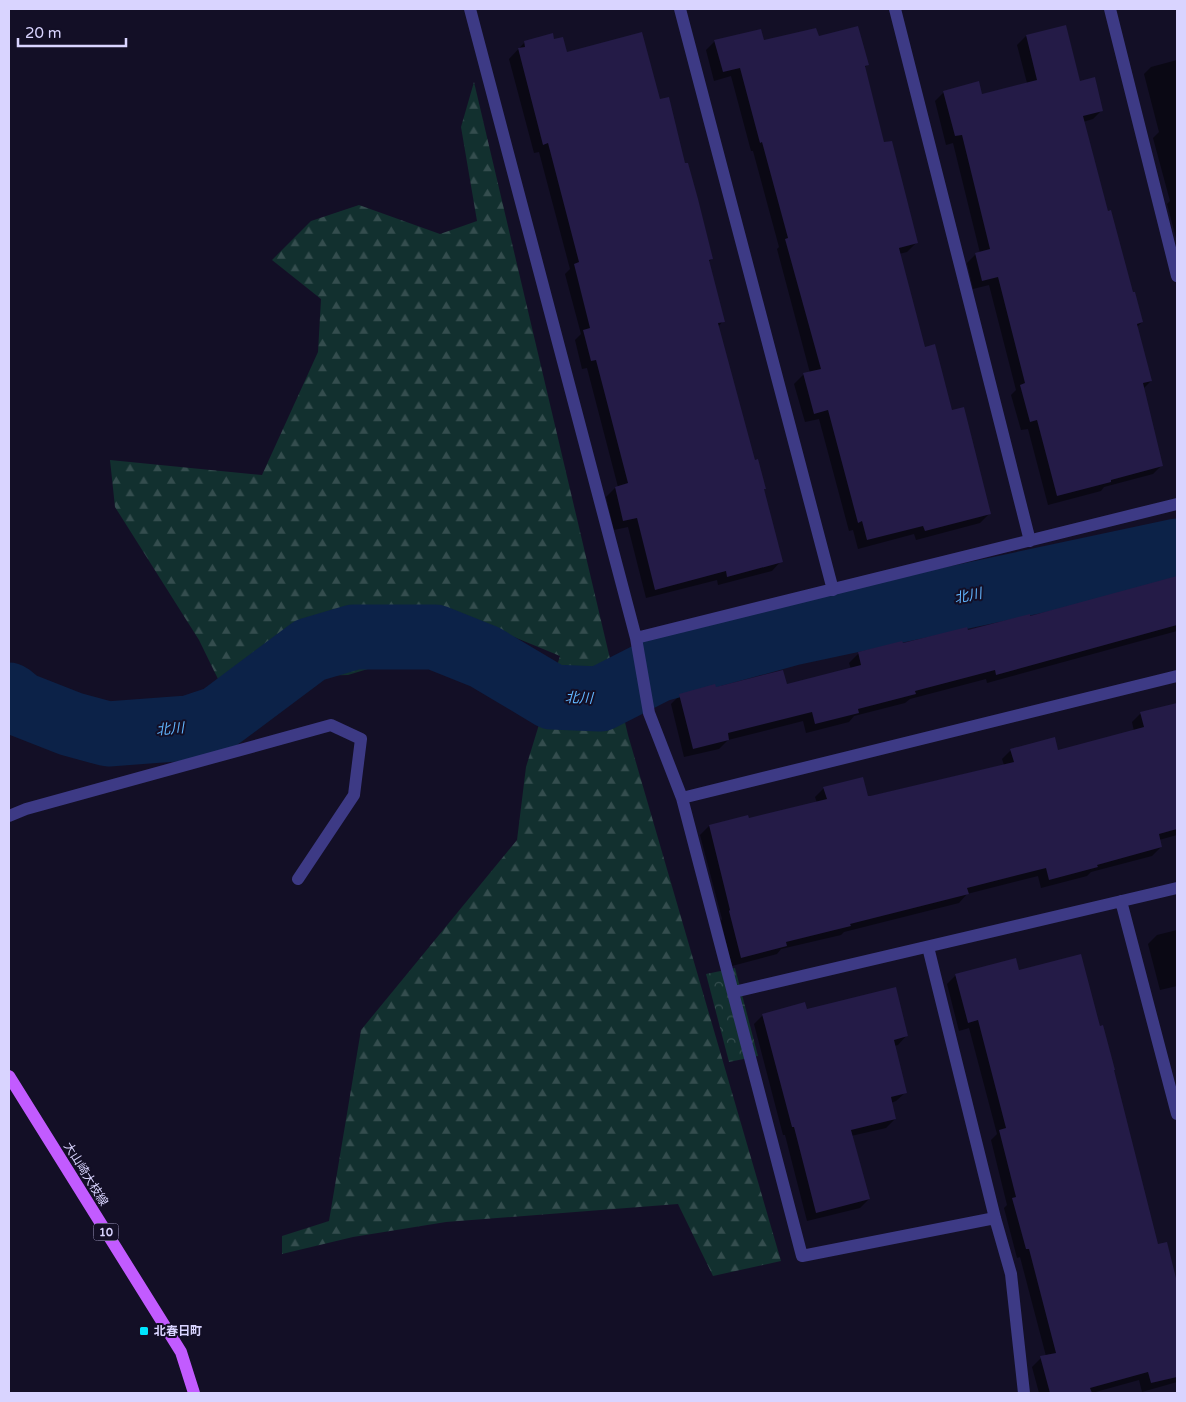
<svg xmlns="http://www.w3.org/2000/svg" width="1186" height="1402" font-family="'Varela Round','Noto Sans JP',sans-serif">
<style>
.forest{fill:url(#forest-firs)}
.park{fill:url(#park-crowns)}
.shadow{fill:#0007}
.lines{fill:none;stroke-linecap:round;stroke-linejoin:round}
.river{stroke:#0c2248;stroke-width:65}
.building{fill:#241b47}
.street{stroke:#3d3a85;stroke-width:12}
.primary{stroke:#c25bff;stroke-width:12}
.poi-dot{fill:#00e5ff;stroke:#130f26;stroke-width:2}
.labels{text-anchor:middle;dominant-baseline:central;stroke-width:4;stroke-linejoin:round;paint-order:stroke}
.shield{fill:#130f26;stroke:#9e99be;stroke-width:1}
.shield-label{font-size:11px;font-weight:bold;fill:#d9d4ff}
.street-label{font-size:12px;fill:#d9d4ff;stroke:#130f26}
.poi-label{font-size:12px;font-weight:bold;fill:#d9d4ff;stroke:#130f26;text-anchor:start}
.water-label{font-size:14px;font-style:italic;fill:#62b6ff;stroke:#130f26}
</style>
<defs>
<pattern id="forest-firs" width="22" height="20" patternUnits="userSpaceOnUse" patternTransform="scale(1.25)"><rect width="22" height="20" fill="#12302f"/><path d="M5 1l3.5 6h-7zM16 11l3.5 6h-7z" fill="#344d4e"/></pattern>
<pattern id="park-crowns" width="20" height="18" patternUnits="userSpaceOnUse" patternTransform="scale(1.25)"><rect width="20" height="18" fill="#12302f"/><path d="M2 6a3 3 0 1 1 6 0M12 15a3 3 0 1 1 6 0" fill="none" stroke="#344d4e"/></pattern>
</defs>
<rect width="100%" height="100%" fill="#130f26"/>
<!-- forest -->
<path class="forest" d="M474,82L628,735L781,1261L713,1276L678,1204L446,1222L353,1237L282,1254V1236L329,1221L361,1030L517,840L526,767L560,656L497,630L348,675L218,679L199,640L115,507L110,460L262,475L318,352L321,299L272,260L311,221L359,205L440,234L477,221L461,127Z"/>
<!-- park -->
<path class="park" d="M735,968L758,1056L729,1062L706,974Z"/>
<!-- shadow -->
<path class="shadow" d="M1065,27L1079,83L1102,110L1093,119L1083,122L1108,213L1132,294L1142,322L1137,327L1151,381L1143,389L1162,465L1153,474L1104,487L1101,491L1048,505L1028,429L1021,430L1011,395L1016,390L989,285L973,289L967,263L976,254L980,253L953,143L946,145L935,101L944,92L981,95L1027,83L1017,45L1026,36Z
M818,38L867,65L864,68L883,144L916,243L907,252L899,254L924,349L951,412L989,514L980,523L916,540L914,534L858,549L853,530L849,531L819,419L805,422L794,384L804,374L810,373L777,249L779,247L753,151H751L731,76L714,81L706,50L715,41L763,42Z
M554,40L566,53L659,101L684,165L712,259L708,262L723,321L718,327L781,561L772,571L718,585L717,580L646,598L628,527L614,530L606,497L615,488L618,487L587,368L582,369L575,340L581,334L565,274L570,269L539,152L534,153L509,59L525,42Z
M1177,60V242L1167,204L1170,201L1153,138L1159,132L1144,74L1151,67Z
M1177,577V631L987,683L986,679L910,699L905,703L854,716L849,722L806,733L803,721L728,740L719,749L684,757L671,704L680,695L715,689L786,686L851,669L849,663L858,654L1030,617Z
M1177,704V835L1159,840L1161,847L1152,856L1091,872L1087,876L1041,888L1038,876L967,894L959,903L844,932L841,935L781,949L777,954L732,966L721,921L722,919L700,835L709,826L748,817V820L817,803L815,797L824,788L867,797L1004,765L1002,759L1011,750L1057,751L1134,731L1132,722L1141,713Z
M1177,930V986L1160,990L1148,944L1157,935Z
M1018,971L1157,1246L1166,1243L1177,1287V1382L1142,1392L1139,1380L1092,1393H1039L1032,1367L1041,1358L1046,1356L1020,1257L1017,1258L1004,1208L1007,1205L991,1140L997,1134L969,1028L959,1031L947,984L956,975Z
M806,1011L907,1035L898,1045L894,1046L906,1092L896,1101L891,1103L895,1119L886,1128L851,1136L869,1199L860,1208L807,1221L785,1135H783L754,1024L763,1015Z"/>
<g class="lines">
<!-- river -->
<path class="river" d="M9,695L20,704L71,724L108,734L189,728L219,718L310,650L354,637H435L485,657L552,697L600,699L657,670L792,633L1177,551"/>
</g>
<!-- building -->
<path class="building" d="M1066,25L1080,81L1095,77L1103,111L1083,116L1108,211L1111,210L1133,292H1135L1143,322L1137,324L1152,381L1143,383L1163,466L1111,480V482L1057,496L1037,420L1030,422L1020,385L1025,383L998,277L982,281L975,253L990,249L962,135L955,136L943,91L979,81L982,94L1037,80L1026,35Z
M858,26L869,65L865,66L884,142L892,141L918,243L899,248L925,347L935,344L952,410L964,407L991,514L925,531L923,526L867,540L862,521L858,523L828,410L814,414L803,373L821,369L785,239L788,238L762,142L760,143L740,68L723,72L714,40L761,29L764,40L816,28L819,36Z
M642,32L660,99L669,97L685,163H688L698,199L713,259L709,260L725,322L718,323L755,460L758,459L766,489H764L783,562L727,577L726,571L655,590L637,518L623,521L615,487L628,483L596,360L591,361L583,330L590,328L574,264L579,262L548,143L543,145L518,48L525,47L524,41L553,33L554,39L563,37L567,52Z
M1177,576V625L996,675L995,670L915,691L916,694L858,709L859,713L815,724L812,712L728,733L729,740L693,749L679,694L715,684L716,687L783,670L787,684L861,665L858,652L902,641L903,643L967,627L968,630L1030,614V616Z
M1177,703V829L1159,834L1162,847L1097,865L1098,867L1049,880L1046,868L967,888L969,894L850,924L851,926L786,942L787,946L741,958L729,911L730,910L709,825L748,815L749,818L827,799L823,787L863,777L868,796H870L1014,762L1010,749L1055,737L1058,750L1144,727L1140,712Z
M1081,954L1100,1026L1103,1025L1115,1070H1114L1158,1244L1167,1242L1177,1282V1377L1151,1383L1148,1372L1090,1388L1092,1393H1050L1040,1356L1056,1353L1029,1249H1026L1012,1198L1016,1197L999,1130L1006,1128L978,1020L968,1023L955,974L1016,958L1019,970Z
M896,987L908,1036L894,1040L907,1093L891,1097L896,1119L851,1130L870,1199L816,1213L794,1127H792L762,1014L805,1002L807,1009Z"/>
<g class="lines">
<!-- street -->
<path class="street" d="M470,9L636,638L649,713L682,798L802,1256L995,1218
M680,9L833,590
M895,9L1030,541
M1110,9L1177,276
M636,638L1177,504
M682,798L1177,676
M9,816L26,809L331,725L361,739L354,795L298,879
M1121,901L1177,1114
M928,947L995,1218L1011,1274L1024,1393
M734,992L1177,888"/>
<!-- primary -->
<path class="primary" d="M9,1076L181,1352L194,1393"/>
</g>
<!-- markers -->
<rect class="poi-dot" x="139" y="1326" width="10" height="10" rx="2.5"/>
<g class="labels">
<!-- shield labels -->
<rect class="shield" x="93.5" y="1223.5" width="25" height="17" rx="4"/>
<g class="shield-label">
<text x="106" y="1232">10</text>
</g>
<!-- street labels -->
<g class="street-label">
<text transform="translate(86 1174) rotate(58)">大山崎大枝線</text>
</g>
<!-- poi labels -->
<g class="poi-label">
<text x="154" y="1331">北春日町</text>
</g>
<!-- water labels -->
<g class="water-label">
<text transform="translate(968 596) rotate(-12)">北川</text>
<text transform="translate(579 698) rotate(2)">北川</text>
<text transform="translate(170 729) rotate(-5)">北川</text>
</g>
</g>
<!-- border -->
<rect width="1186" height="1402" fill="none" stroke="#d9d4ff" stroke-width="20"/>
<!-- scale -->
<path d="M18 38v8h108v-8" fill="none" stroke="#d9d4ff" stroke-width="2.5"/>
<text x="25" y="38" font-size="15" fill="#d9d4ff" stroke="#130f26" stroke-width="4" paint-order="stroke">20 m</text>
</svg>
